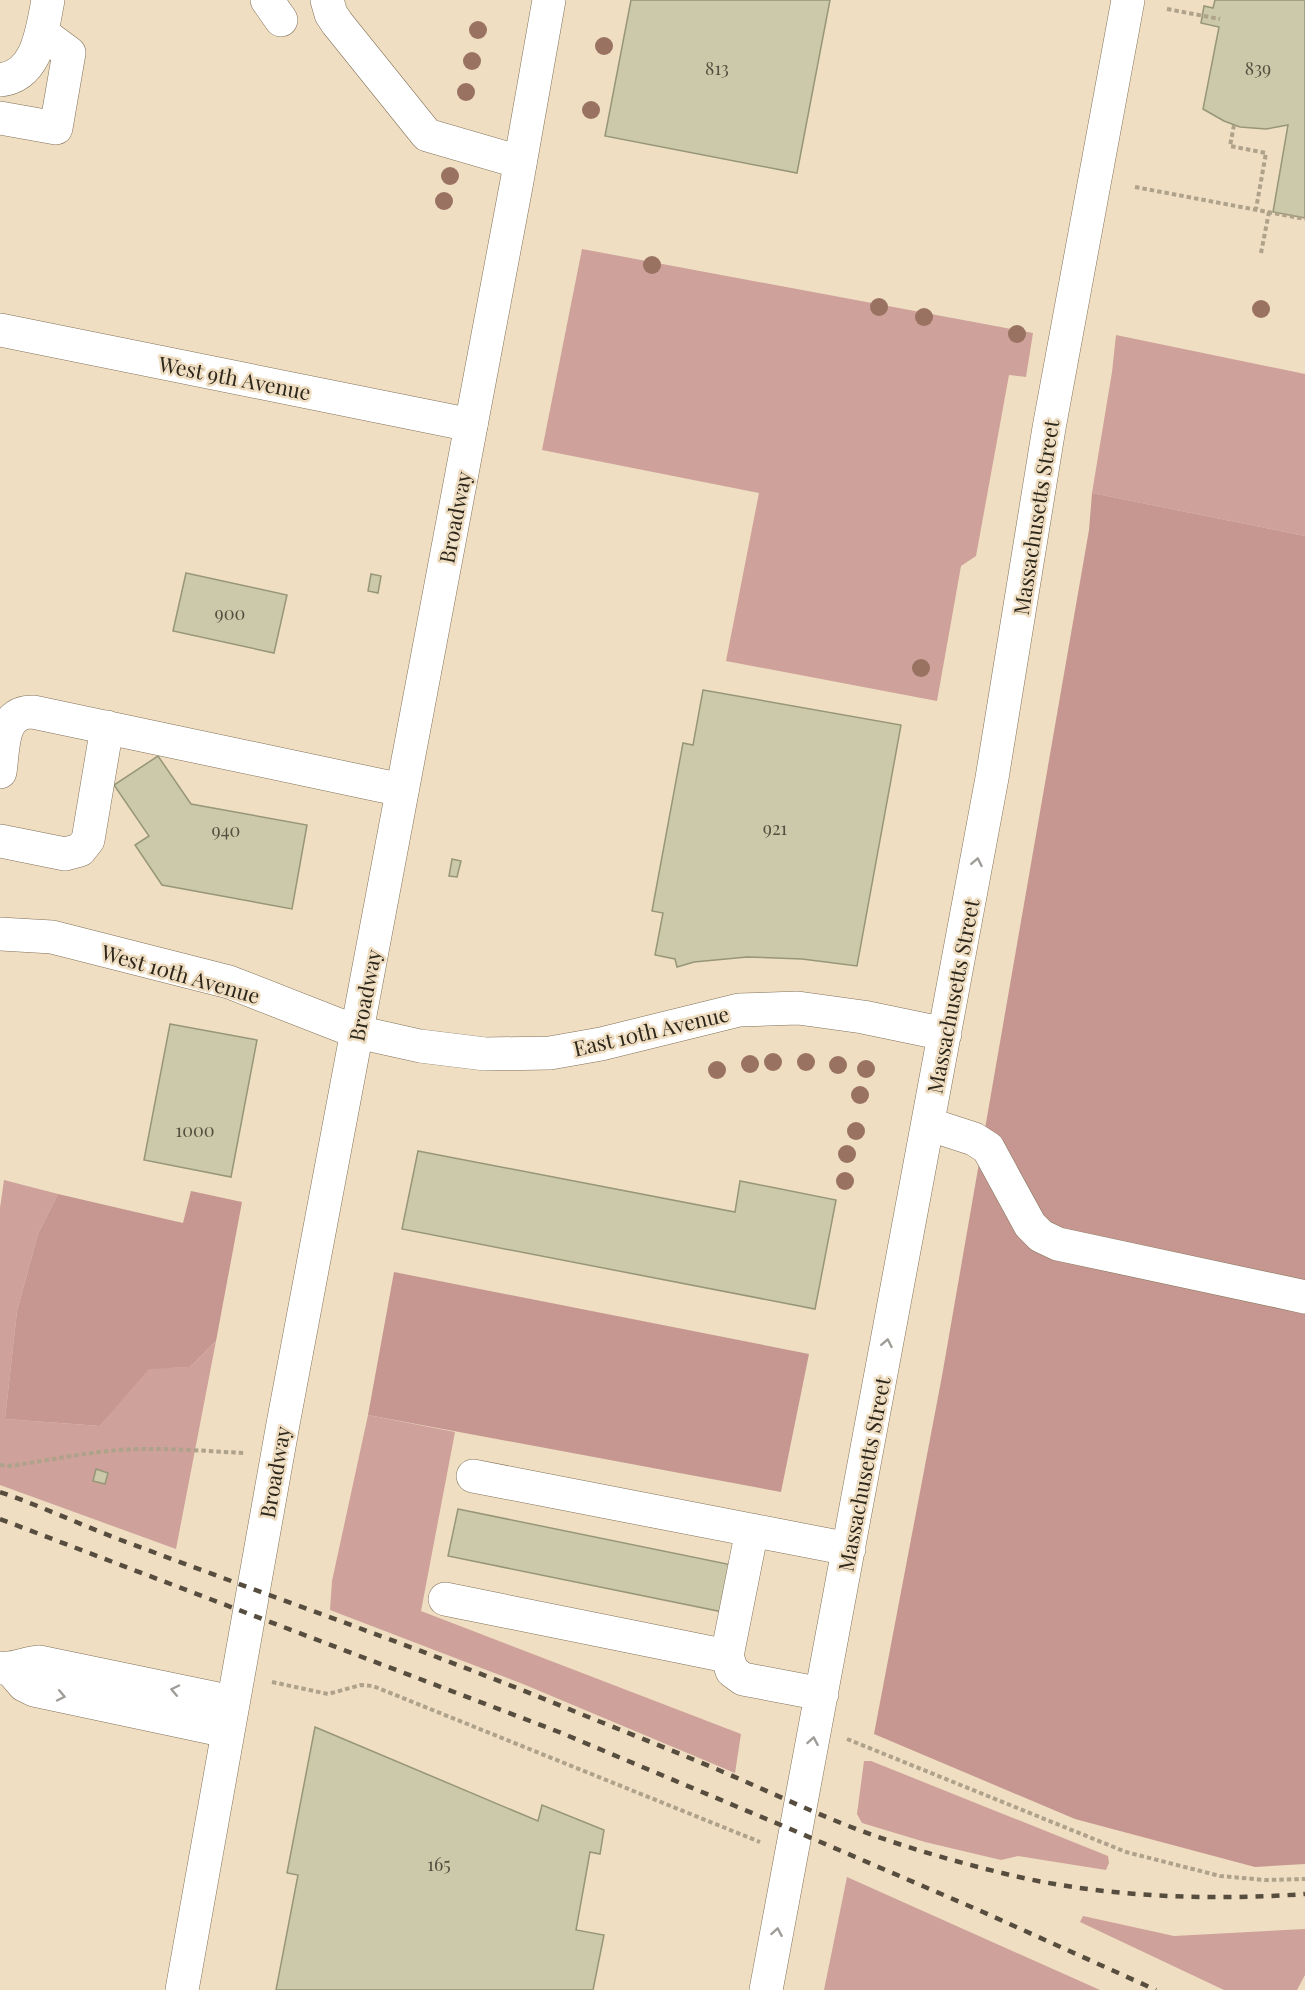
<svg xmlns="http://www.w3.org/2000/svg" width="1305" height="1990" font-family="'Playfair Display',serif">
<style>
.green{fill:#cea19a}
.forest{fill:#c59790}
.building{fill:#cbc9aa;stroke:#979678;stroke-width:1.5}
.lines{fill:none;stroke-linecap:round;stroke-linejoin:round}
.minor-casing{stroke:#817158;stroke-width:34}
.major-casing{stroke:#817158;stroke-width:34}
.path{stroke:#afa28b;stroke-width:4;stroke-dasharray:4.5 3;stroke-linecap:butt}
.minor{stroke:#fff;stroke-width:33}
.major{stroke:#fff;stroke-width:33}
.rail{stroke:#574d3f;stroke-width:4.5;stroke-dasharray:8 8;stroke-linecap:butt}
.tree{fill:#997262}
.oneway{stroke:#a09d98}
.labels{text-anchor:middle;dominant-baseline:central;stroke-width:5;stroke-linejoin:round;paint-order:stroke}
.number-label{font-size:18px;fill:#544f3f}
.street-label{font-size:21px;fill:#2d261b;stroke:#efdec2}
</style>
<rect width="100%" height="100%" fill="#efdec2"/>
<!-- green -->
<path class="green" d="M582,249L1033,333L1026,377L1009,375L976,556L961,566L937,701L726,661L759,493L542,450Z
M1116,335L1305,374V536L1092,493L1112,372Z
M4,1180L58,1194L38,1234L17,1311L5,1419L100,1426L149,1368L190,1367L216,1341L176,1549L0,1485V1208Z
M368,1415L455,1432L421,1611L741,1734L735,1773L523,1684L330,1610L332,1581Z
M864,1761H871L1108,1856L1109,1863L1106,1870L1018,1856L1001,1860L925,1842L862,1823L857,1814Z
M847,1877L1100,1990H824Z
M1083,1916L1174,1936L1305,1929V1975L1297,1990H1224L1080,1922Z"/>
<!-- forest -->
<path class="forest" d="M1092,493L1305,536V1864L1255,1867L1075,1819L874,1734L942,1376L1089,530Z
M191,1191L242,1202L216,1341L190,1367L149,1369L100,1426L5,1419L17,1311L38,1234L58,1194L183,1223Z
M394,1272L809,1354L781,1492L368,1415Z"/>
<!-- building -->
<path class="building" d="M631,0H830L797,173L605,136Z
M1215,0H1305V218L1273,212L1288,125L1266,129L1240,127L1224,121L1203,109L1219,27L1201,23L1204,6L1213,8Z
M186,573L287,595L274,653L173,631Z
M371,574L381,576L378,593L368,591Z
M703,690L901,725L857,966L802,959L747,957L694,962L677,967L675,959L655,955L663,913L652,911L683,743L693,745Z
M158,756L191,804L307,825L292,909L162,885L135,845L149,836L114,785Z
M452,859L461,861L457,877L449,876Z
M170,1024L257,1040L231,1177L144,1160Z
M418,1151L735,1212L740,1181L836,1200L815,1309L402,1229Z
M96,1469L108,1473L105,1484L93,1481Z
M458,1509L732,1565L723,1612L448,1556Z
M315,1727L538,1821L542,1805L604,1830L600,1854L590,1852L576,1930L604,1935L593,1990H276L298,1875L287,1873Z"/>
<g class="lines">
<!-- minor casing -->
<g class="minor-casing">
<path id="minor" d="M267,0L281,20
M327,0L331,14L337,23L427,135L520,162
M0,80C38,76 42,30 48,0
M0,118L56,128L69,53L42,33
M0,330L471,425
M0,772C4,747 0,712 33,712L402,790
M0,841L65,854L80,850L88,840L107,727
M0,934L52,937L229,982L357,1032L420,1046L485,1054L550,1053L601,1044L739,1010L798,1008L863,1017L945,1034
M928,1124L974,1139L988,1148L1030,1225L1041,1236L1058,1244L1305,1297
M473,1476L849,1549
M445,1599L727,1656L732,1671L743,1679L822,1694
M727,1656L752,1530
M0,1668C14,1670 25,1663 39,1662L232,1702
M11,1670L24,1685L34,1690L227,1731
M766,1990L992,778L1049,428L1128,0"/>
</g>
<!-- major casing -->
<g class="major-casing">
<path id="major" d="M182,1990L283,1424L517,181L549,0"/>
</g>
<!-- path -->
<path class="path" d="M1167,9L1220,19
M1234,125L1230,146L1266,153L1256,209
M1135,187L1305,219
M1261,253L1269,212
M0,1465L9,1466C46,1461 82,1453 119,1450C161,1447 203,1451 244,1453
M272,1682L328,1694L361,1685L373,1686L760,1842
M847,1739L1126,1852L1220,1876L1265,1880L1305,1879"/>
<!-- minor -->
<use href="#minor" class="minor"/>
<!-- major -->
<use href="#major" class="major"/>
<!-- rail -->
<path class="rail" d="M0,1492C44,1507 85,1527 129,1543C264,1594 402,1642 537,1696C590,1718 644,1739 697,1761C751,1783 802,1808 856,1829C904,1847 953,1861 1002,1873C1098,1897 1207,1901 1305,1894
M0,1519L559,1732L795,1831L983,1912L1156,1990"/>
</g>
<!-- trees -->
<g class="tree">
<circle cx="478" cy="30" r="9"/>
<circle cx="604" cy="46" r="9"/>
<circle cx="472" cy="61" r="9"/>
<circle cx="466" cy="92" r="9"/>
<circle cx="591" cy="110" r="9"/>
<circle cx="450" cy="176" r="9"/>
<circle cx="444" cy="201" r="9"/>
<circle cx="652" cy="265" r="9"/>
<circle cx="879" cy="307" r="9"/>
<circle cx="1261" cy="309" r="9"/>
<circle cx="924" cy="317" r="9"/>
<circle cx="1017" cy="334" r="9"/>
<circle cx="921" cy="668" r="9"/>
<circle cx="773" cy="1062" r="9"/>
<circle cx="806" cy="1062" r="9"/>
<circle cx="750" cy="1064" r="9"/>
<circle cx="838" cy="1065" r="9"/>
<circle cx="866" cy="1069" r="9"/>
<circle cx="717" cy="1070" r="9"/>
<circle cx="860" cy="1095" r="9"/>
<circle cx="856" cy="1131" r="9"/>
<circle cx="847" cy="1154" r="9"/>
<circle cx="845" cy="1181" r="9"/>
</g>
<!-- one-way arrows -->
<defs><path id="oneway-chevron" d="M-2-3.5L2.5 0L-2 3.5" fill="none" stroke-width="1.6" stroke-linecap="round" stroke-linejoin="round" transform="scale(1.5)"/></defs>
<g class="oneway">
<use href="#oneway-chevron" transform="translate(977 862) rotate(-79)"/>
<use href="#oneway-chevron" transform="translate(887 1343) rotate(-79)"/>
<use href="#oneway-chevron" transform="translate(175 1690) rotate(-168)"/>
<use href="#oneway-chevron" transform="translate(61 1696) rotate(12)"/>
<use href="#oneway-chevron" transform="translate(813 1741) rotate(-80)"/>
<use href="#oneway-chevron" transform="translate(777 1932) rotate(-80)"/>
</g>
<g class="labels">
<!-- number labels -->
<g class="number-label">
<text x="717" y="68">813</text>
<text x="1258" y="68">839</text>
<text x="230" y="613">900</text>
<text x="775" y="828">921</text>
<text x="226" y="830">940</text>
<text x="195" y="1130">1000</text>
<text x="439" y="1864">165</text>
</g>
<!-- street labels -->
<g class="street-label">
<text transform="translate(235 377) rotate(11)">West 9th Avenue</text>
<text transform="translate(454 517) rotate(-79)">Broadway</text>
<text transform="translate(1035 517) rotate(-81)">Massachusetts Street</text>
<text transform="translate(181 973) rotate(16)">West 10th Avenue</text>
<text transform="translate(364 995) rotate(-79)">Broadway</text>
<text transform="translate(952 996) rotate(-79)">Massachusetts Street</text>
<text transform="translate(651 1030) rotate(-13)">East 10th Avenue</text>
<text transform="translate(274 1472) rotate(-80)">Broadway</text>
<text transform="translate(863 1474) rotate(-79)">Massachusetts Street</text>
</g>
</g>
</svg>
